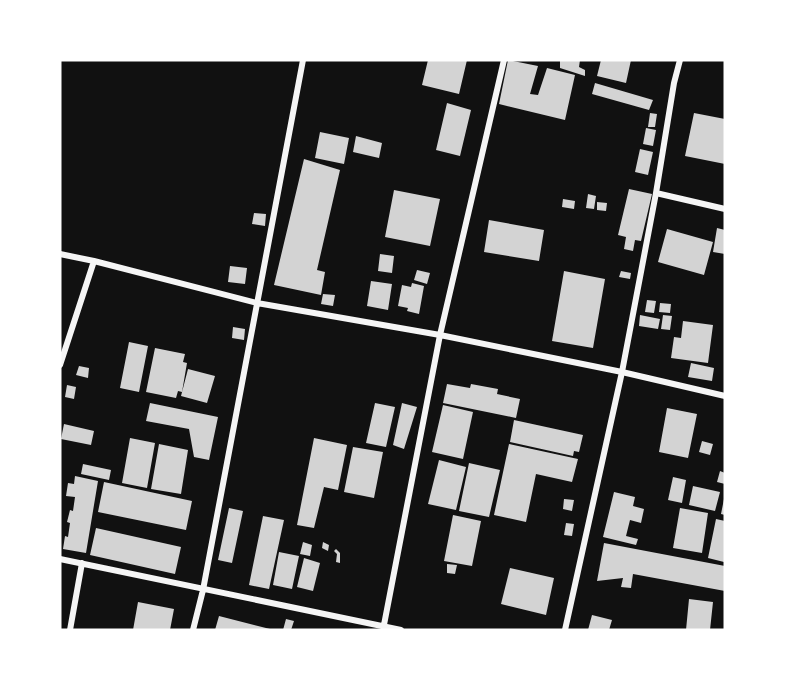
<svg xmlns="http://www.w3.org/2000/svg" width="785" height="690" font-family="Lato,sans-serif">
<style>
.building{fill:#d3d3d3}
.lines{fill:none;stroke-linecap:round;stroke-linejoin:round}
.minor{stroke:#f5f5f5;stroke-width:6}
</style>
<rect width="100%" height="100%" fill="#111"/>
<!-- building -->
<path class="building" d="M428,60H467L459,94L422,85Z
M508,60L538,66L530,94L538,95L547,68L575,75L565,120L499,104Z
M560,60H580L579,67L585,70V76L560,68Z
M601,60H631L626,83L597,76Z
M595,83L653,100L649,110L592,94Z
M447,103L471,110L460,156L436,150Z
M650,113L657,114L655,127H648Z
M694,113L725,119V164L685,156Z
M646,128L656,130L653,146L643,144Z
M320,132L349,138L344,164L315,158Z
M356,136L382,143L379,158L353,152Z
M640,149L653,152L648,175L635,172Z
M304,159L340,170L317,270L325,272L321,295L274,285Z
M629,189L652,194L641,241L635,240L633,251L624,249L626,237L618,235Z
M394,190L440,199L430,246L385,237Z
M588,194L596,196L594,209L586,208Z
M563,199L575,201L574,209L562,207Z
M597,202L607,203L606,211L597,210Z
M254,213L266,214L265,226L252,224Z
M489,220L544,230L539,261L484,252Z
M717,228L725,230V254L713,252Z
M667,229L713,242L704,275L658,262Z
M380,254L394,256L392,273L378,271Z
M230,266L247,268L245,284L228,282Z
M417,270L430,273L427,284L414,280Z
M564,271L605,279L593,348L552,341Z
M621,271L631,273L630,279L619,277Z
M371,281L392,284L388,310L367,306Z
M412,283L424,286L419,314L407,311L408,308L398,306L402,285L411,287Z
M323,294L335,295L333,306L321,304Z
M647,300L656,301L654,313L645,312Z
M660,303L671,304L670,313L659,312Z
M640,315L660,319L658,329L639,326Z
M663,315L672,316L670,330L661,329Z
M683,321L713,325L708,363L671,358L674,337L681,338Z
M233,327L245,329L244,340L232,338Z
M129,342L148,346L139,392L120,388Z
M155,348L185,354L183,362L187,363L182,392L178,391L176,398L146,392Z
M691,363L714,368L712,381L688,377Z
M79,366L89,368L88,378L76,375Z
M188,369L215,376L207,403L181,396Z
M447,384L470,388L471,384L498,389L497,394L520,399L516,418L443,403Z
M67,385L76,387L74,399L65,397Z
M150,403L218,417L209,460L194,457L189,429L146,421Z
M375,403L395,407L386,447L366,443Z
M402,403L417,407L404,449L393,445Z
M443,405L473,412L463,459L432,452Z
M667,408L697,414L688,458L659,452Z
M514,420L583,435L579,452L574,451L573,456L510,442Z
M64,424L94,431L91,445L61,439Z
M130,438L155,443L147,488L122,483Z
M314,438L347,445L338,490L324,487L314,528L297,525Z
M702,441L713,444L710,455L699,452Z
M159,444L188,450L181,494L151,489Z
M509,444L578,459L572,482L536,474L526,522L494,515Z
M353,447L383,452L374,498L344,492Z
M439,460L466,467L456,510L428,504Z
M469,463L500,470L489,517L459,511Z
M83,464L111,470L109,480L81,474Z
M720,471L725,473V484L717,482Z
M75,476L98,481L86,553L63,549L65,536L68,537L70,523L67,522L70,510L73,511L75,497L66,496L68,483L74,484Z
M673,477L686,480L682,503L668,500Z
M104,482L192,501L186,530L98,512Z
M693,486L720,492L715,511L689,505Z
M614,492L635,497L633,506L644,509L641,523L630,520L626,536L638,539L636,545L603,537Z
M564,499L574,500L572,511L563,509Z
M724,499H725V515L721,514Z
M229,508L243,511L232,563L218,560Z
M680,508L708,513L702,553L673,548Z
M453,515L481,521L472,566L444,561Z
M263,516L284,520L269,589L249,585Z
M716,519L725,521L724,562L708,558Z
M566,523L574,524L572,536L564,535Z
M96,528L181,547L175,574L90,555Z
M303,542L312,545L310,556L300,554Z
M323,542L329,545L328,551L322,548Z
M604,543L725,566V591L633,574L631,588L621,587L623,578L597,581Z
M336,549L340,553V563L336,562L337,554L334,551Z
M279,552L299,556L292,589L273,585Z
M304,558L320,563L313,591L297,587Z
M447,564L457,565L455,574L447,573Z
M510,568L554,578L546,615L501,604Z
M689,599L713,602L710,630H686Z
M138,602L174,609L170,630H133Z
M592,615L612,620L609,630H588Z
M219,616L270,629V630H215Z
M286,619L294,621L291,630H283Z"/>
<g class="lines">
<!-- minor -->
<path class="minor" d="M656,193L725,209
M60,254L94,261L257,303L440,335L622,372L725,396
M60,365L94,261
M60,559L401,630
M70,630L82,563
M193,630L203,590L303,60
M383,630L440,335L504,60
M565,630L622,372L656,193L674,83L680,60"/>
</g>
<!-- border -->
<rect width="785" height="690" fill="none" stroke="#ffffff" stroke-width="123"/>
</svg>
